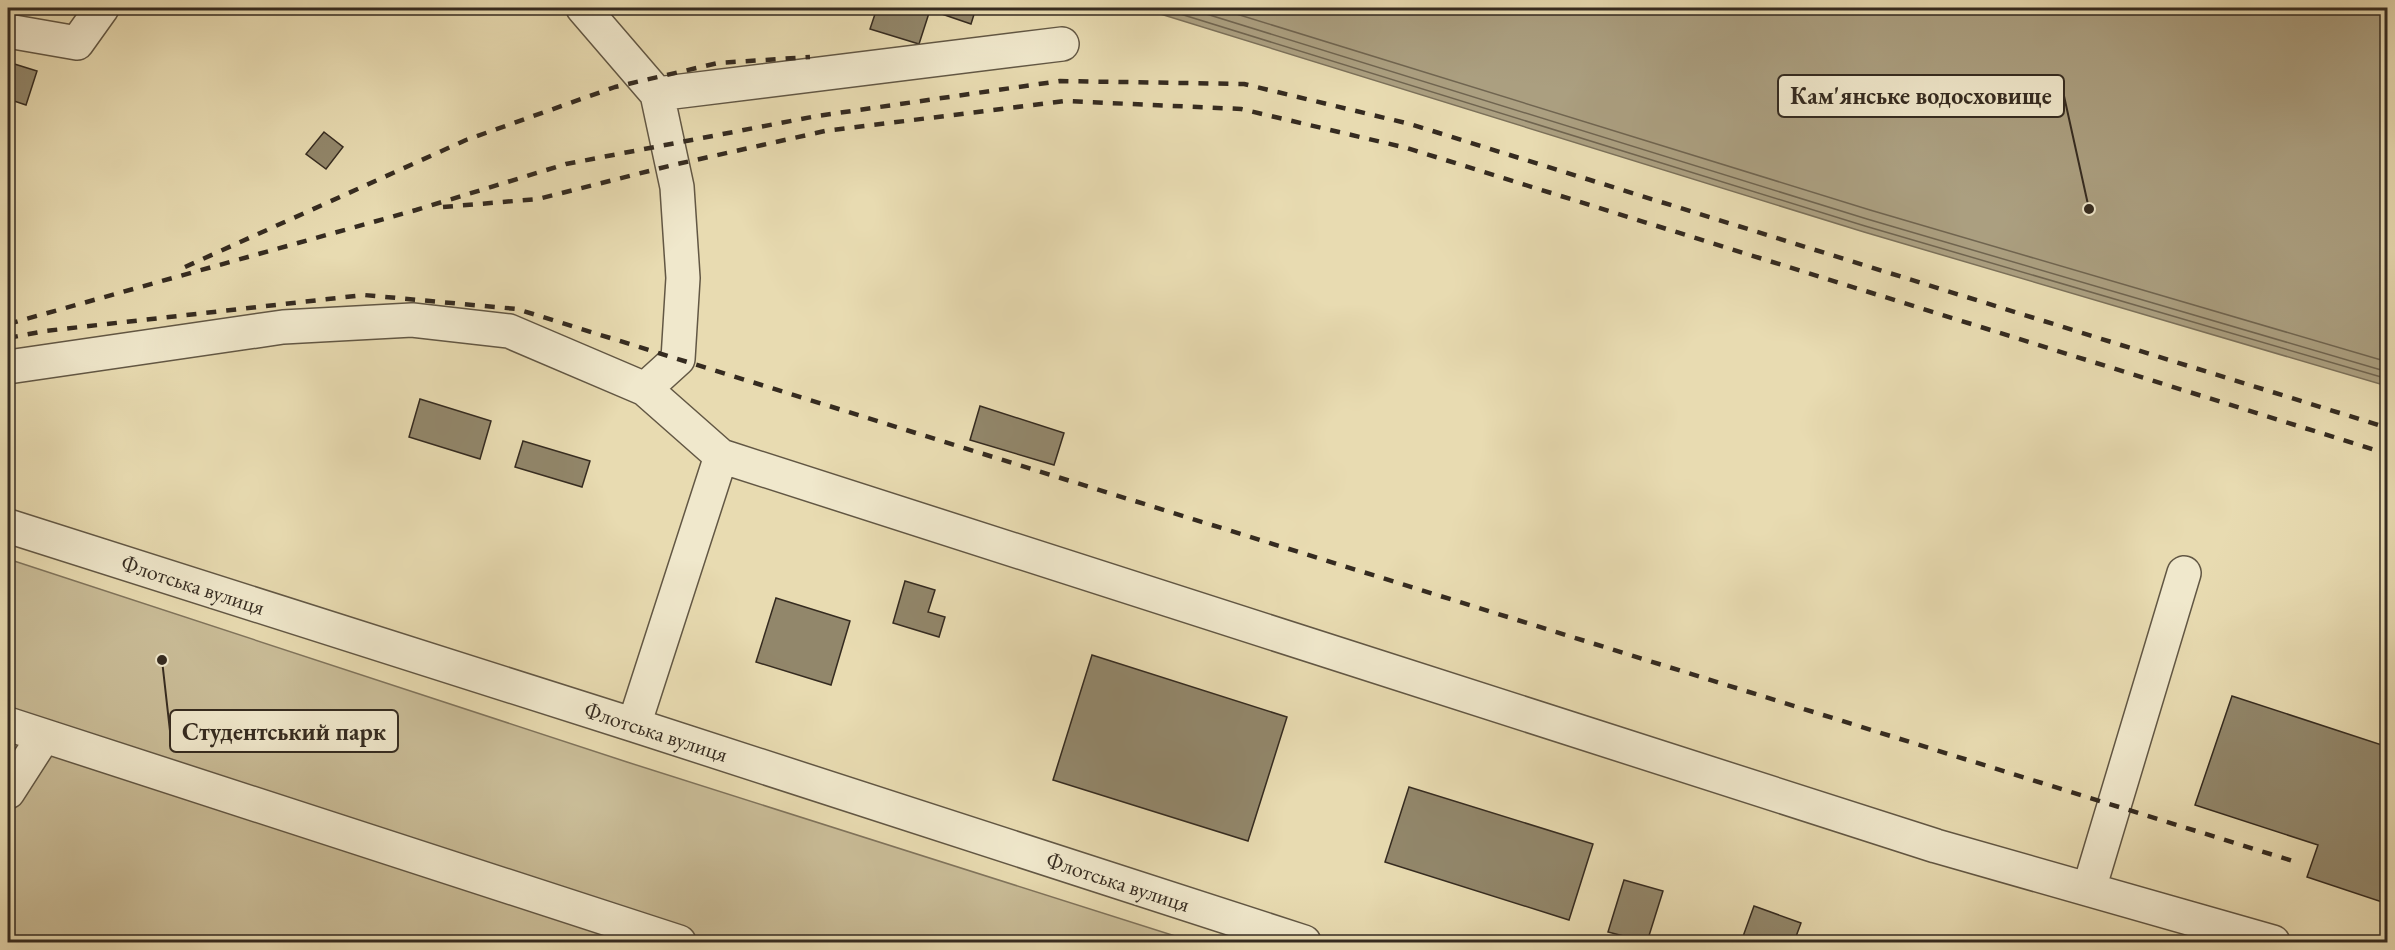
<svg xmlns="http://www.w3.org/2000/svg" width="2395" height="950" font-family="'EB Garamond',serif">
<style>
.green{fill:#cabd98;stroke:#80745c;stroke-width:1.5}
.water{fill:#ab9f80;stroke:#7c715a;stroke-width:1.5}
.lines{fill:none;stroke-linecap:round;stroke-linejoin:round}
.shore{stroke:#706550;stroke-width:1.5}
.building{fill:#92876b;stroke:#352b20;stroke-width:1.5}
.minor-casing{stroke:#625744;stroke-width:36}
.minor{stroke:#f0e8cc;stroke-width:33}
.rail{stroke:#352b20;stroke-width:4.5;stroke-dasharray:10 10;stroke-linecap:butt}
.labels{text-anchor:middle;dominant-baseline:central;stroke-width:4.5;stroke-linejoin:round;paint-order:stroke}
.street-label{font-size:22px;fill:#352b20;stroke:#f0e8cc}
.leader{fill:none;stroke:#352b20;stroke-width:2}
.callout-dot{fill:#352b20;stroke:#f0e8cc;stroke-width:2}
.callout{fill:#f0e8cc;stroke:#352b20;stroke-width:2}
.callout-label{font-size:24px;text-anchor:middle;font-weight:bold;fill:#352b20}
</style>
<rect width="100%" height="100%" fill="#e8dbb1"/>
<filter id="stains"><feTurbulence type="fractalNoise" baseFrequency=".00333" numOctaves="4"/><feColorMatrix values="0 0 0 0 .2 0 0 0 0 .09 0 0 0 0 .02 0 0 0 .5 -.17"/></filter>
<radialGradient id="worn" r=".72"><stop offset=".6" stop-color="#630" stop-opacity="0"/><stop offset="1" stop-color="#630" stop-opacity=".3"/></radialGradient>
<!-- green -->
<path class="green" d="M8,559L627,762L1194,942H8Z"/>
<!-- water -->
<path class="water" d="M1141,8H2387V386L1864,232Z"/>
<g class="lines">
<!-- shore -->
<path class="shore" d="M1161,8L1865,226L2388,379
M1187,8L1867,219L2388,372
M1217,8L1870,210L2388,362"/>
</g>
<!-- building -->
<path class="building" d="M877,8H976L971,24L930,10L919,44L870,29Z
M8,62L37,71L26,105L8,99Z
M324,132L343,147L326,169L306,154Z
M420,399L491,421L480,459L409,437Z
M980,406L1064,433L1054,465L970,440Z
M523,441L590,461L582,487L515,467Z
M905,581L935,590L928,612L945,617L939,637L893,623Z
M776,598L850,621L831,685L756,662Z
M1092,655L1287,717L1248,841L1053,780Z
M2232,696L2388,747V904L2307,877L2318,845L2195,805Z
M1409,787L1593,844L1569,920L1385,862Z
M1624,880L1663,891L1647,942L1608,932Z
M1754,906L1801,923L1794,942H1741Z"/>
<g class="lines">
<!-- minor casing -->
<g class="minor-casing">
<path id="minor" d="M583,8L657,94
M8,31L77,43L102,8
M8,367L283,327L412,320L509,331L645,389L721,456
M645,389L678,359L683,278L677,187L657,94L1062,44
M8,526L634,725L1304,942
M8,724L679,942
M634,725L721,456L1936,846L2273,942
M8,792L44,736
M2089,889L2184,573"/>
</g>
<!-- minor -->
<use href="#minor" class="minor"/>
<!-- rail -->
<path class="rail" d="M443,207L538,199L673,165L825,131L1065,101L1241,109L1407,148L2388,454
M185,267L466,140L615,87L718,63L810,57
M8,324L416,210L566,164L817,116L1060,81L1244,84L1410,124L2388,428
M8,338L45,331L364,295L517,309L2296,862"/>
</g>
<g class="labels">
<!-- street labels -->
<g class="street-label">
<text transform="translate(193 585) rotate(18)">Флотська вулиця</text>
<text transform="translate(656 732) rotate(18)">Флотська вулиця</text>
<text transform="translate(1118 882) rotate(18)">Флотська вулиця</text>
</g>
</g>
<!-- callouts -->
<path class="leader" d="M2089 209L2064 96M162 660L170 731"/>
<g class="callout-dot">
<circle cx="2089" cy="209" r="6"/>
<circle cx="162" cy="660" r="6"/>
</g>
<g class="callout">
<rect x="1778" y="75" width="286" height="42" rx="6"/>
<rect x="170" y="710" width="228" height="42" rx="6"/>
</g>
<g class="callout-label">
<text x="1921" y="104">Кам'янське водосховище</text>
<text x="284" y="740">Студентський парк</text>
</g>
<!-- margin -->
<rect width="2395" height="950" fill="none" stroke="#e8dbb1" stroke-width="30"/>
<rect x="9" y="9" width="2377" height="932" fill="none" stroke="#352b20" stroke-width="3"/>
<rect x="15" y="15" width="2365" height="920" fill="none" stroke="#352b20" stroke-width="1.5"/>
<rect width="100%" height="100%" filter="url(#stains)"/>
<rect width="100%" height="100%" fill="url(#worn)"/>
</svg>
